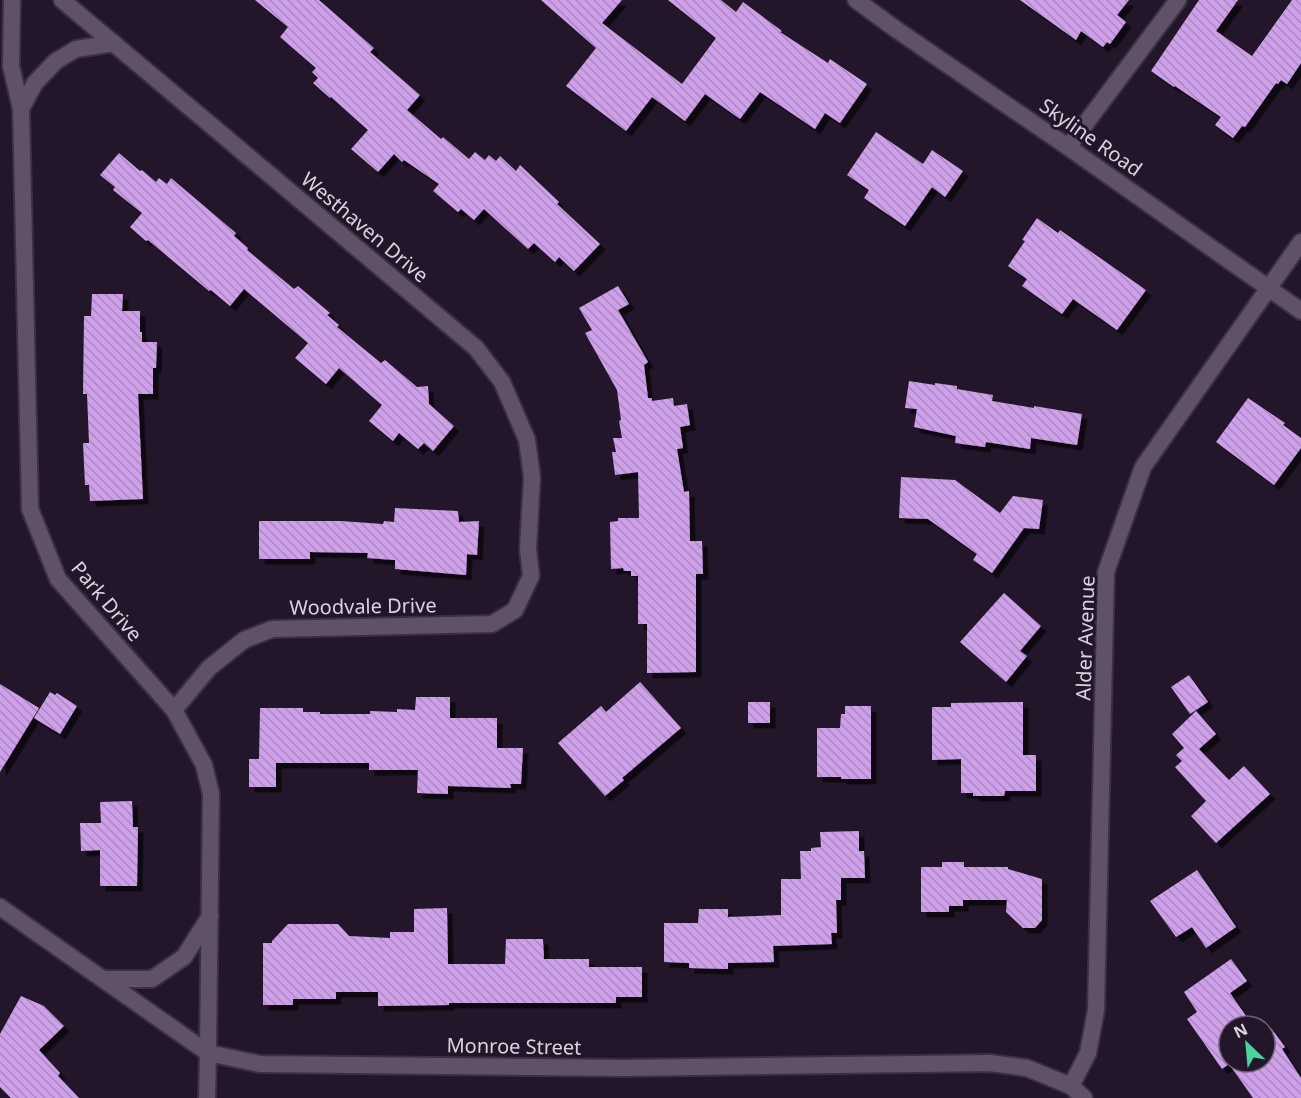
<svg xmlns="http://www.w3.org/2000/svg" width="1301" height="1098" font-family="'Noto Sans',sans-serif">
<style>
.building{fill:url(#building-back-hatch);filter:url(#shadow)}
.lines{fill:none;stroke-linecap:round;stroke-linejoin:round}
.minor-casing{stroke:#3a313f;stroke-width:20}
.tertiary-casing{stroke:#3a313f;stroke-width:20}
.secondary-casing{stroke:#3a313f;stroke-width:20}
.minor{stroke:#605169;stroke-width:16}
.tertiary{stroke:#605169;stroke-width:16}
.secondary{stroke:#605169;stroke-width:16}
.labels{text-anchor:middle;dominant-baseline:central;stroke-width:6;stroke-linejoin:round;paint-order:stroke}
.street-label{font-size:20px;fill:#dbd2e0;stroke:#23162a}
</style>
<defs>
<pattern id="building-back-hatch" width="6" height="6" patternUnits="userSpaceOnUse" patternTransform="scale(1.5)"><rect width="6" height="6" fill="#cea0e9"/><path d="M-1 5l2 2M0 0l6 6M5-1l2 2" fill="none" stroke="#ab88c0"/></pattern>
<filter id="shadow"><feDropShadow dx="5.5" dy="5.5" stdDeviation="0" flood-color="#0009"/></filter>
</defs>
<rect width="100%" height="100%" fill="#23162a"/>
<!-- building -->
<path class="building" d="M255,0H319L374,48L370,52L420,95L407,110L441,139L443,137L469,159L475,152L485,160L489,155L496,161L500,156L516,171L520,165L559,202L557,204L600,244L574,271L559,257L555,262L534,243L528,249L484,209L474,220L461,209L458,212L433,191L439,184L404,160L402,162L394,154L378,172L351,149L368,130L331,97L330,98L313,83L318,78L312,72L316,68L280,37L288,27Z
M541,0H622L602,23L682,84L716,38L668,0H721L736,12L743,2L782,31L780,32L828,63L830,59L867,84L840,123L825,113L815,129L760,92L740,119L705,94L685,121L652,97L626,131L566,86L596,48Z
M1020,0H1129L1117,15L1126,22L1110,44L1107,42L1103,47L1081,31L1076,40Z
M1199,0H1238L1216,31L1252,56L1292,0H1301V63L1287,84L1281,80L1278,84L1276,83L1245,127L1242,126L1233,138L1215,125L1221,117L1175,86L1174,87L1151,71Z
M876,132L923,164L932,150L963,171L945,197L932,187L905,226L864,198L869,190L847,175Z
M119,153L140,171L142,170L156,182L159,178L167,184L171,178L236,233L234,236L248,248L247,250L294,289L298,286L330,313L327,315L339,325L337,327L381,363L385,360L417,387L428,386L429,404L454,426L433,451L424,443L418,449L399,433L393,441L369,421L382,405L339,368L326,384L295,358L308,343L244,289L230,306L211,290L209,291L148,240L146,241L130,227L142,213L113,190L115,187L100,175Z
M1037,218L1058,233L1060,230L1146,290L1117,330L1073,299L1062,314L1022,286L1027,279L1008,266L1025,241L1022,240Z
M618,286L629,304L618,310L648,362L644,365L648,398H652V401L673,398L674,406L687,404L690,425L680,427L683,448L677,449L684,492L689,491L690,541H702L703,574H696V672L647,673V624H638V576H631V571H624L623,568L611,569L610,522L618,521V518H639L638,472L615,475L612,452H616L613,438H622L619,421L621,420L617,390L585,333L592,330L579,308Z
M92,294H123L122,311H140V332H142V342H157L156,368H153V394H138L143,499L90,501L89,485H85L83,443H89L87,394H83L84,316H91Z
M909,381L935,385V383L957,386V389L993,395L992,401L1034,408V406L1082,414L1077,445L1031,438L1030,449L986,442L985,447L955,443L956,436L914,427L917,409L905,408Z
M1248,398L1285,423L1283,425L1301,438V448L1274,485L1216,442Z
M901,477L955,480L1000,513L1013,496L1043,500L1039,529L1024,528L992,573L973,560L977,554L928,519L899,518Z
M395,508L458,511L459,522L479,521L477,555L467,554L466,575L395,569V560L367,558L368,553L310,552V559H259V521H341L383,524L384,521L394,522Z
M1004,593L1041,626L1020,651L1027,656L1006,682L960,642Z
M1189,675L1208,702L1190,714L1171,687Z
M640,682L681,728L622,778L624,780L605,796L558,743L601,706L606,712Z
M0,684L39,708L0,772Z
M50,692L55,695L57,693L77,706L60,734L34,718Z
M416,697H450V718H497V748H523L521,784H510L511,788L448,786V794L417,793L418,770H369V763H276V787H249V759H259L260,708H303V712H320V714H370V711L397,712V709L415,710Z
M748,702H770V723H748Z
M1023,702V755H1036V791H1005L1004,796H973V793H961V759L932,760V707H951V703Z
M845,706H871V779H841V777H817V728H840L841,714H845Z
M1196,711L1216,734L1199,749L1229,780L1244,766L1270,794L1216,843L1191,816L1206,801L1175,767L1182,761L1176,755L1184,748L1172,734Z
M132,801L133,827H138L137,886H100V850L81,851L80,823H101L100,802Z
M859,831V851H864L865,878H841V900H836L837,933H831L832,944L773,946L774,962L728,963V969L689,968V963L664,962V923H698L699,909H728V917L781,915V879H801L800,851H811V848L821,847L820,832Z
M942,862H964V867H1008V869L1042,879V920L1035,928H1023L1006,912L1007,900H963V906H949V912H921V867H942Z
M1197,870L1236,927L1206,948L1192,927L1176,937L1150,901Z
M447,908L448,964H505L506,939H543L544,959H589V967H642V997H616V1003H449V1005L378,1006V992H336V999H293V1005H263V943H272V941L288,924H338L349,936L390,938V932H414V909Z
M1231,959L1247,981L1230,993L1253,1026H1229V1062H1265V1032L1271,1028L1285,1047L1282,1049L1301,1078V1098H1253L1229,1064L1222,1069L1187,1019L1197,1012L1184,992Z
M21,996L44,1006L64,1026L39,1050L60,1073L58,1076L79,1098H11L0,1087V1034Z"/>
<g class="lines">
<!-- minor casing -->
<g class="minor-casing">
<path id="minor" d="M62,0L476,348L502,382L527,440L532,477L528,549L531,576L515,610L492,624L272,629L244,640L209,668L174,710
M856,0L897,30L1068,147L1301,311
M1068,147L1178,0
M1084,1098L1071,1086L1088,1053L1096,1010L1106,572L1143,467L1301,242"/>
</g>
<!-- tertiary casing -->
<g class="tertiary-casing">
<path id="tertiary" d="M12,0L11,66L21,109L30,509L58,579L174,710L204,765L211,794L208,1053L260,1064L624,1068L990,1063L1027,1068L1071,1086
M21,109L35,83L56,61L76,49L114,43"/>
</g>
<!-- secondary casing -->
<g class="secondary-casing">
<path id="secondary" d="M0,907L208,1053L207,1098
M103,979H152L184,957L210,916"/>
</g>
<!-- minor -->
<use href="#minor" class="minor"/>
<!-- tertiary -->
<use href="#tertiary" class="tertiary"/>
<!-- secondary -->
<use href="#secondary" class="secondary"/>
</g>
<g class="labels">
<!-- street labels -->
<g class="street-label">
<text transform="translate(1091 137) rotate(35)">Skyline Road</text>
<text transform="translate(365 227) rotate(40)">Westhaven Drive</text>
<text transform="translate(107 601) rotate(50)">Park Drive</text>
<text transform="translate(363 606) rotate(-1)">Woodvale Drive</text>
<text transform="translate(1085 638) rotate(-88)">Alder Avenue</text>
<text transform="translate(514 1046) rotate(1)">Monroe Street</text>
</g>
</g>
<!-- north arrow -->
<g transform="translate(1247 1044) rotate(334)"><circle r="28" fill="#23162a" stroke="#6d6173" stroke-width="1.5"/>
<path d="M0-4.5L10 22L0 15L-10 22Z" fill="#4ad49c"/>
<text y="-9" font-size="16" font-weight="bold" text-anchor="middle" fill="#dbd2e0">N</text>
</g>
</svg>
